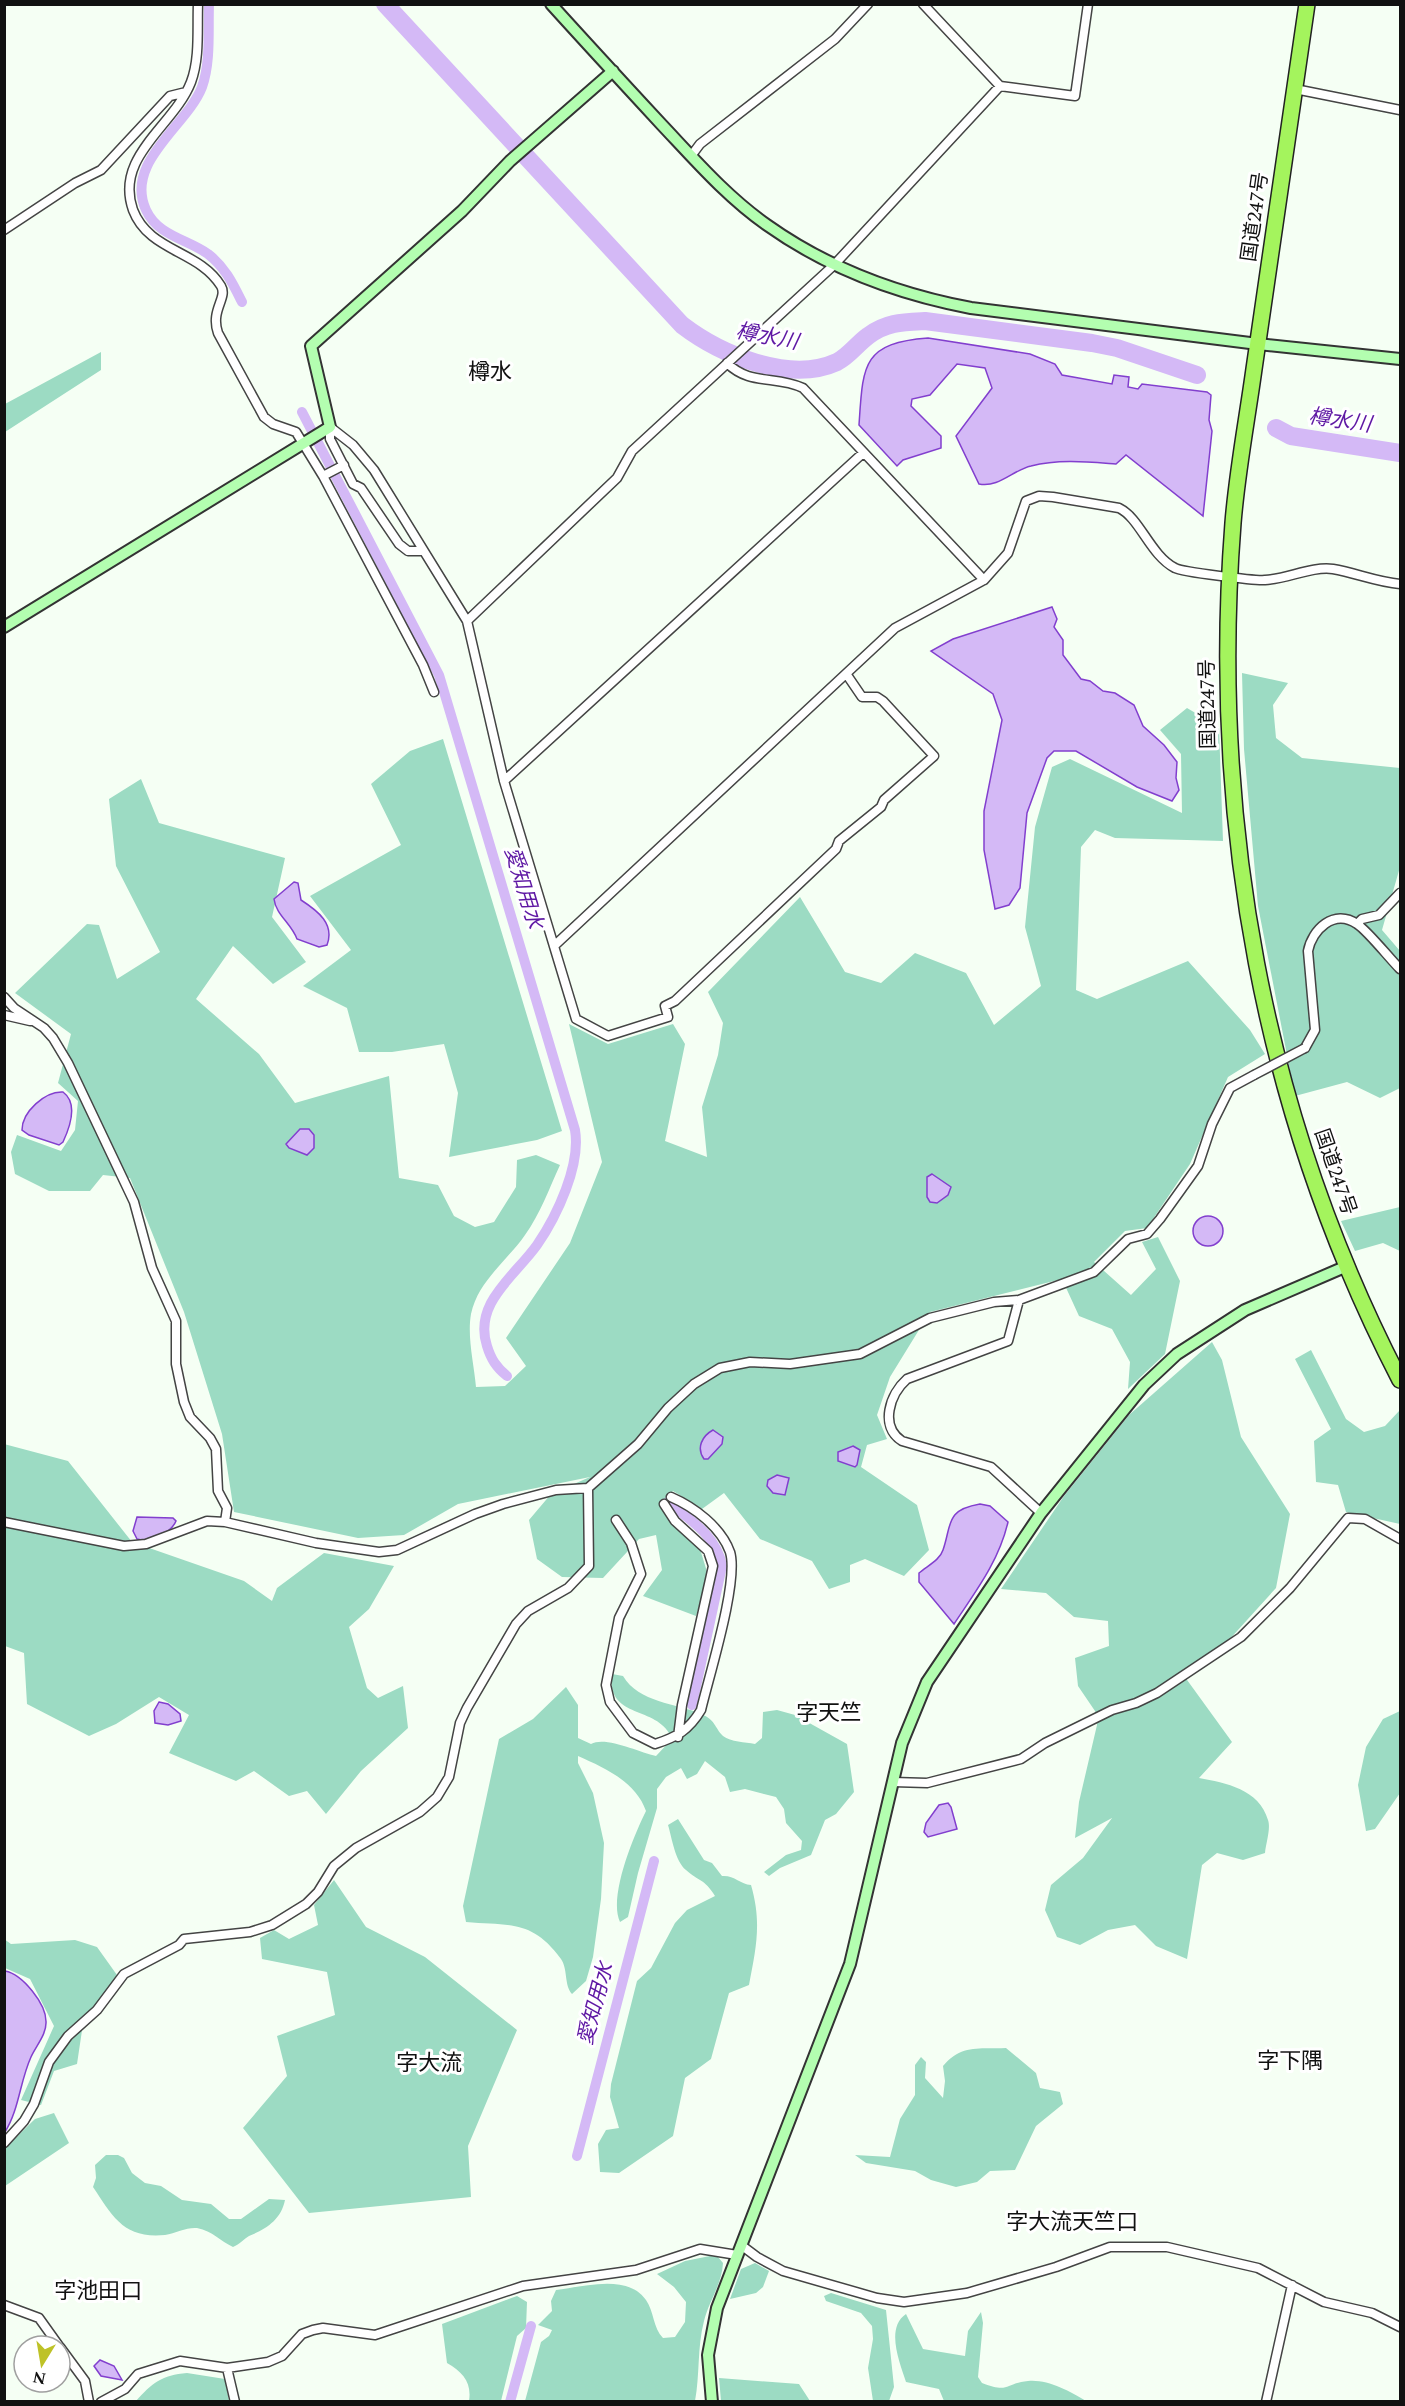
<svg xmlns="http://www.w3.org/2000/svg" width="1405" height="2406" font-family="Spectral,'Noto Sans JP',serif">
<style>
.forest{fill:#9cdbc3}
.water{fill:#d4b9f6;stroke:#823fce;stroke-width:1.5}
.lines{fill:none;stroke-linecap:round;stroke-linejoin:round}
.canal{stroke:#d4b9f6;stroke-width:10}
.river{stroke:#d4b9f6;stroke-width:18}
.street-casing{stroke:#444;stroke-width:11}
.secondary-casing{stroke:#333;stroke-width:14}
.highway-casing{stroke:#222;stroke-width:18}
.street{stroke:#fff;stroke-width:8}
.secondary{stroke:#b3feb0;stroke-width:10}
.highway{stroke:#a4f45d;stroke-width:15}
.street-bridge-casing{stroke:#444;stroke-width:11;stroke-linecap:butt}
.street-bridge{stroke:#fff;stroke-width:8}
.labels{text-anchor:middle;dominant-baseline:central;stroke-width:6;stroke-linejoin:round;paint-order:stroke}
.street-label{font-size:20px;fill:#111;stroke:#fff}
.water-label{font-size:21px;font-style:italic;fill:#5f18a4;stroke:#fff}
.quarter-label{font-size:22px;fill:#111;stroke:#fff}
</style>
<rect width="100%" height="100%" fill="#f5fff4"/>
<!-- forest -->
<path class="forest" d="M101,352V370L5,432V404Z
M1242,673L1288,683L1273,705L1276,738L1302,758L1400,768V867L1382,930L1400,951V1088L1380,1098L1347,1082L1295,1096L1258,906L1244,749Z
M1187,708L1219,727L1223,841L1115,838L1095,830L1081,847L1076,990L1097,999L1188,961L1250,1030L1265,1054L1228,1077L1190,1164L1147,1228L1125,1231L1094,1262L1131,1295L1156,1269L1142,1242L1158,1237L1180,1281L1165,1354L1128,1389L1130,1362L1112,1329L1079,1316L1062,1279L930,1312L890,1377L877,1415L887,1439L867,1445L861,1467L917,1505L929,1550L904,1576L865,1559L850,1565V1582L829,1589L812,1561L760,1539L724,1493L702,1509L673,1491L660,1504L673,1524L700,1549L708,1575L696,1616L643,1596L662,1570L656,1535L639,1539L603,1578L562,1577L537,1559L529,1520L551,1494L590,1477L458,1504L404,1535L358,1538L234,1512L222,1434L184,1312L130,1178L103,1175L90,1191H49L15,1174L11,1152L17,1135L61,1151L75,1130L78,1101L58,1083L71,1034L15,993L87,924L99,925L117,979L160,952L116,866L109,799L141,779L159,823L285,858L272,917L306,962L273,984L233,946L196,999L259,1054L295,1103L389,1076L399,1178L438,1185L454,1216L475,1227L494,1222L516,1187L517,1160L536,1155L560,1165C549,1189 540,1214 525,1235C507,1261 478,1281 471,1314C467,1337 474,1364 476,1387L505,1386L526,1366L506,1338L570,1243L602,1162L569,1024L608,1044L673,1024L685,1044L665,1141L707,1157L702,1107L718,1055L723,1023L708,992L800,897L845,972L881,983L915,953L966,973L994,1025L1041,986L1025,927L1035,827L1052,767L1070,759L1182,813L1181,754L1160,730Z
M443,739L562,1131L537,1140L449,1157L458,1093L444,1044L392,1052H359L347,1008L303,986L351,950L310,896L401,845L371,784L410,751Z
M1400,1207V1251L1383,1243L1355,1251L1341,1221Z
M1212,1342L1222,1360L1241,1437L1290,1514L1276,1588L1218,1652L1182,1673L1232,1742L1199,1778C1226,1783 1259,1789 1268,1820C1271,1828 1266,1843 1265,1853L1243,1860L1217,1853L1202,1865L1187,1959L1156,1946L1135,1925L1108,1930L1080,1945L1057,1937L1045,1910L1051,1885L1083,1858L1112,1818L1075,1838L1079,1802L1097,1725L1095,1711L1078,1686L1075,1658L1109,1646L1108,1621L1074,1617L1046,1593L1001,1589L1064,1496L1129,1415Z
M1311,1350L1346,1419L1364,1432L1385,1426L1400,1410V1524L1346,1512L1338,1485L1316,1482L1314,1441L1331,1429L1295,1359Z
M4,1444L68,1461L132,1542L244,1581L272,1601L277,1588L324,1553L394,1566L369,1609L349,1627L367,1688L378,1698L403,1686L408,1728L361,1771L326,1814L307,1791L289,1796L254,1771L236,1781L169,1753L189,1715L159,1697L116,1724L89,1736L27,1704L24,1653L5,1646Z
M612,1674L623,1676C639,1703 676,1703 701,1714C716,1720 714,1727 723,1736C731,1742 745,1742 755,1744L762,1738L763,1712L777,1710L795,1715L847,1744L854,1792L836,1814L825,1820L811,1855L780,1868L769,1876L764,1872L786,1855L801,1850L802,1841L786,1823L784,1809L776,1797L745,1789L730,1792L725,1777L705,1761L697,1774L687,1779L681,1768L666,1777L657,1789V1808L638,1873L628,1917L620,1922C608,1897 634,1835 646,1811C636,1782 605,1768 578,1756V1763L593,1793L604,1843L601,1899L593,1957L586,1981L572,1994C564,1985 568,1969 561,1959C532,1919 509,1926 466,1922L463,1906L499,1739L533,1719L566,1687L578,1705V1738L591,1744C606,1736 638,1752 656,1756L672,1739C659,1704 606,1721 612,1674Z
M1400,1711V1793L1375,1829L1366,1831L1358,1785L1366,1747L1383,1719Z
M678,1819L704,1860L712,1863L722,1876C734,1875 740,1884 751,1885C762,1923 756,1948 749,1985L729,1993L711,2059L685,2078L673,2136L619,2173L600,2172L598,2144L606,2130L619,2128L610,2097L611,2084L637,1981L651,1968L675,1923L687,1910L715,1896C704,1878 699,1882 686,1870C675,1861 672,1838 668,1825Z
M334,1880L366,1927L425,1957L517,2030L468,2146L471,2197L309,2213L243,2128L287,2076L277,2036L335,2015L327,1972L262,1959L260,1938L274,1930L289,1939L318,1925L314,1905Z
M4,1939L11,1944L75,1940L97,1947L117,1975L101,1999L84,2017L77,2064L54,2071L41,2105L21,2100L54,2026L30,1979L5,1968Z
M1006,2048L1036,2073L1040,2088L1060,2092L1063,2104L1036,2126L1015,2170L990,2171L977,2182L956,2187L931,2180L915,2171L866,2163L855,2155L890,2157L900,2119L915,2095V2065L921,2057L926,2062L925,2078L943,2098L945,2081L943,2066C961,2044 980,2049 1006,2048Z
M54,2113L69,2143L5,2186V2148L35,2119Z
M106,2155H118L124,2158L132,2173L145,2183L161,2186L182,2200L211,2204L229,2219H241L269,2199L285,2200C281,2220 266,2229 249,2236C244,2239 240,2244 233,2247C220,2241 213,2231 197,2228C187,2227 176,2233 165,2235C124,2239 113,2217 93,2187L96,2178L95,2165Z
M710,2256L718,2257L723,2263C722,2284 709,2301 704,2321C697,2348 700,2375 695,2401H525L541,2342L549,2336L552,2330L538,2325L552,2311L551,2301L556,2290C583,2287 627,2273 646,2300C654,2311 653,2328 663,2338L675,2337L685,2322L686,2302L674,2287L657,2274L685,2261Z
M755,2263L769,2271L763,2287L756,2293L730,2299L741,2269Z
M831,2293L886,2310L894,2387L889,2401H873L868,2368L873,2339L872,2326L861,2313L826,2301L824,2296Z
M517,2296L527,2302L526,2328L517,2336L501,2401H469C472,2383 463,2372 447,2363L442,2324Z
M981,2312L983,2323L978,2377L982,2383C1010,2394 1005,2383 1028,2381C1047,2379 1070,2391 1086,2401H944L939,2389L906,2382C900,2363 885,2328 906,2314L923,2349L965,2356L968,2331Z
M187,2373L225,2379L229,2401H136C152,2383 162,2375 187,2373Z
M719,2378L799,2384L810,2401H721Z"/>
<!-- water -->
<path class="water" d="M928,338L1030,354L1055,364L1062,375L1112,384L1114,375L1129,377L1128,387L1138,389L1142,384L1207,392L1211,395L1209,420L1212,431L1203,516L1126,455L1116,464C1088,462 1059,459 1031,466C1013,470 999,488 979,484L956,436L992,388L985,368L957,364L930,395L912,399L911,406L941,436V448L903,460L897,466L859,425C863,365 862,343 928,338Z
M1052,607L1057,619L1054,627L1063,640V655L1081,679L1090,681L1103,691L1115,693L1134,705L1143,726L1164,745L1177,762L1176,778L1179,790L1172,801L1137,787L1076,751H1054L1047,758L1027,813L1020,888L1009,905L995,909L984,850V811L1002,720L993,694L931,651L953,639Z
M294,882L298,883L301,900C318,911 335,924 327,945L319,947L297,939C291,923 276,915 274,899Z
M63,1092C78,1103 70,1127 63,1142L59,1145L29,1135L22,1130C22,1112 45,1091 63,1092Z
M300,1129H309L314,1135V1148L307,1155L289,1148L286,1144Z
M932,1174L951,1187L948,1195L937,1203L930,1202L927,1197V1177Z
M1193 1231a15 15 0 1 1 30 0a15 15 0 1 1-30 0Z
M713,1430L723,1437L722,1444L708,1459H704C696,1448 702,1436 713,1430Z
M853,1446L860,1450L857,1465L855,1467L838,1461V1452Z
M777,1475L789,1478L785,1495L773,1493L767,1486L768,1480Z
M980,1504L990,1506L1008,1522C999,1561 976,1591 954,1624L919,1582V1573C927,1566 940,1560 943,1550C952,1524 945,1510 980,1504Z
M137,1517L173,1518L176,1521C171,1533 150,1543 137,1539L133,1531Z
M159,1702L168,1704L180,1714L181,1721L168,1725L155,1723L154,1711Z
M948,1803L951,1807L957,1829L928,1837L924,1832L926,1823L939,1805Z
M5,1971C22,1974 47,2004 46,2023C46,2035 36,2046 31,2057C20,2081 19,2110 5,2132Z
M100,2360L114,2366L122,2380L101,2376L94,2366Z"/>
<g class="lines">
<!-- canal -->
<path class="canal" d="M209,4C208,30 211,62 202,87C187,126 124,162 146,210C158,236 187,239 208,254C225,267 233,284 242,302
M302,412L439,675L575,1130C581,1165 557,1216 537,1245C515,1276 473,1303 487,1346C491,1359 496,1367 507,1376
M668,1502C690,1520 717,1536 722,1566L692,1705
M577,2156L654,1861
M510,2402L531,2326"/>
<!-- river -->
<path class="river" d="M385,4L682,325C720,354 789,384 837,362C849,356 857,344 868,336C886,322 904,322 925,321L1092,343L1117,348L1197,375
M1276,428L1291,436L1400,453"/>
<!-- street casing -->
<g class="street-casing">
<path id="street" d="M198,4C197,29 200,58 191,82C174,126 114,156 133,210C149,252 199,250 221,286C228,298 210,310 218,333L264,417L273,424L296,432L323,476L423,665L434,692
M923,4L1000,86L1075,96L1088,4
M1295,89L1400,110
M691,156L700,144L835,39L868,4
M4,230L75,183L101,170L170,96L186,92
M727,363C750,386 776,375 803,388L984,580
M330,427L353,445L374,470L467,621L504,781L576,1019L608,1036L668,1017L665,1006L675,1001L836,849L839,841L881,807L884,800L934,756L883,701L877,697H862L847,675
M330,427V439L353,484L361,488L399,544L408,551H423
M323,476L344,465
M467,621L617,478L632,451L834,265L1000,86
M504,781L863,453
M1357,924L1362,919L1379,915L1400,893
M554,946L895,628L984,580L1008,553L1026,501L1039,496L1053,497L1119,508C1140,518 1150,555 1175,568C1182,572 1256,581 1265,580C1287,579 1312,566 1333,569C1356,573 1377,582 1400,584
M4,997L14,1008L44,1028L53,1038L68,1063L134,1202L152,1268L176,1321V1364L184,1402L190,1417L210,1438L216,1449L218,1491L227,1508L225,1522
M4,1015L30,1021
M1305,1048L1315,1030L1308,951C1312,930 1334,908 1357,924C1368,931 1389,958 1400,969
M1019,1300L1008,1341L907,1379C890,1394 879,1426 902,1441L991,1467L1041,1513
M664,1504L675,1521L708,1551L713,1566L682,1705L678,1737
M616,1520L631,1543L641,1574L619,1618L606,1685L610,1702L633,1733L655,1744C677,1737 689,1730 701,1710C709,1676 739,1581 730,1552C721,1527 694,1507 671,1497
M4,1522L124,1546L146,1544L207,1521L225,1522L316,1543L379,1552L397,1550L475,1514L503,1504L556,1490L588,1488L638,1444L668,1408L694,1384L720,1368L750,1362L790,1364L860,1354L930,1318L994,1302L1019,1300L1094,1272L1128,1239L1147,1234L1160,1219L1198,1166L1212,1124L1230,1088L1254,1075
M893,1782L927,1783L1021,1759L1045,1743L1112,1710L1136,1703L1157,1693L1241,1637L1290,1588L1348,1518L1365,1519L1400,1539
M4,2143L24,2121L34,2104L49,2062L68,2036L97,2010L124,1974L179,1945L184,1939L250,1932L272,1925L306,1904L318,1892L334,1866L356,1848L420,1812L437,1797L449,1777L460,1723L467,1708L516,1624L528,1611L568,1588L589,1566L588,1488
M741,2245L757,2257L783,2271L877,2298L904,2302L967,2293L1056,2267L1110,2247H1167L1258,2268L1324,2302L1372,2313L1400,2327
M4,2305L39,2318L59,2346
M60,2347L85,2381L89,2402
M227,2368L235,2402
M101,2402L125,2389L138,2374L180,2361L227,2368L268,2362L282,2356L302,2334L313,2330L323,2328L375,2335L523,2286L636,2270L700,2249L737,2255
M1266,2402L1292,2285"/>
</g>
<!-- secondary casing -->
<g class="secondary-casing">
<path id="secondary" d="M551,4C588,45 625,85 662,125C695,160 727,197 767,225C829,269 897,294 971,308L1258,344L1400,359
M4,627L330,427L311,346L462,211L510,161L613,71
M712,2402L708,2355L717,2308L850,1964L902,1743L927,1682L1041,1513L1144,1385L1177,1354L1245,1310L1347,1266"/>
</g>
<!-- highway casing -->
<g class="highway-casing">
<path id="highway" d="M1307,4C1290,126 1271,247 1254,369C1247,420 1237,472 1233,523C1210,818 1263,1116 1400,1380"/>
</g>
<!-- street -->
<use href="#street" class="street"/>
<!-- secondary -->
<use href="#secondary" class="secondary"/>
<!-- highway -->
<use href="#highway" class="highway"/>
<!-- street-bridge casing -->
<g class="street-bridge-casing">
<path id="street-bridge" d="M1254,1075L1305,1048"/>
</g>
<!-- street-bridge -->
<use href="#street-bridge" class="street-bridge"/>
</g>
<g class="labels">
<!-- street labels -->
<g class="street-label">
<text transform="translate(1255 217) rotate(-82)">国道247号</text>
<text transform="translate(1208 704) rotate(-91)">国道247号</text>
<text transform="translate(1335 1172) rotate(71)">国道247号</text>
</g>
<!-- water labels -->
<g class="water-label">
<text transform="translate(767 337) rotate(11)">樽水川</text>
<text transform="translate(1340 421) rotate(8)">樽水川</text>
<text transform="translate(523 888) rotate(73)">愛知用水</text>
<text transform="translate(596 2004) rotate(-75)">愛知用水</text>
</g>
<!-- quarter labels -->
<g class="quarter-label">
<text x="490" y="372">樽水</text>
<text x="829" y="1713">字天竺</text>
<text x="1290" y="2061">字下隅</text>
<text x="429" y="2063">字大流</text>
<text x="1072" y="2222">字大流天竺口</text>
<text x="98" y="2291">字池田口</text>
</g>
</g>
<!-- border -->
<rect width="1405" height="2406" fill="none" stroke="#111111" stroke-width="12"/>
<!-- north arrow -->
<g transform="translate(42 2364) rotate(191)"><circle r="28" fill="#ffffff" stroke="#a0a0a0" stroke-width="1.5"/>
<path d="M0-4.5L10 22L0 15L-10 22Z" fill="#bec227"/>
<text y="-9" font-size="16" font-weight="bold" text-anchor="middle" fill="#111111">N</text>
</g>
</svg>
